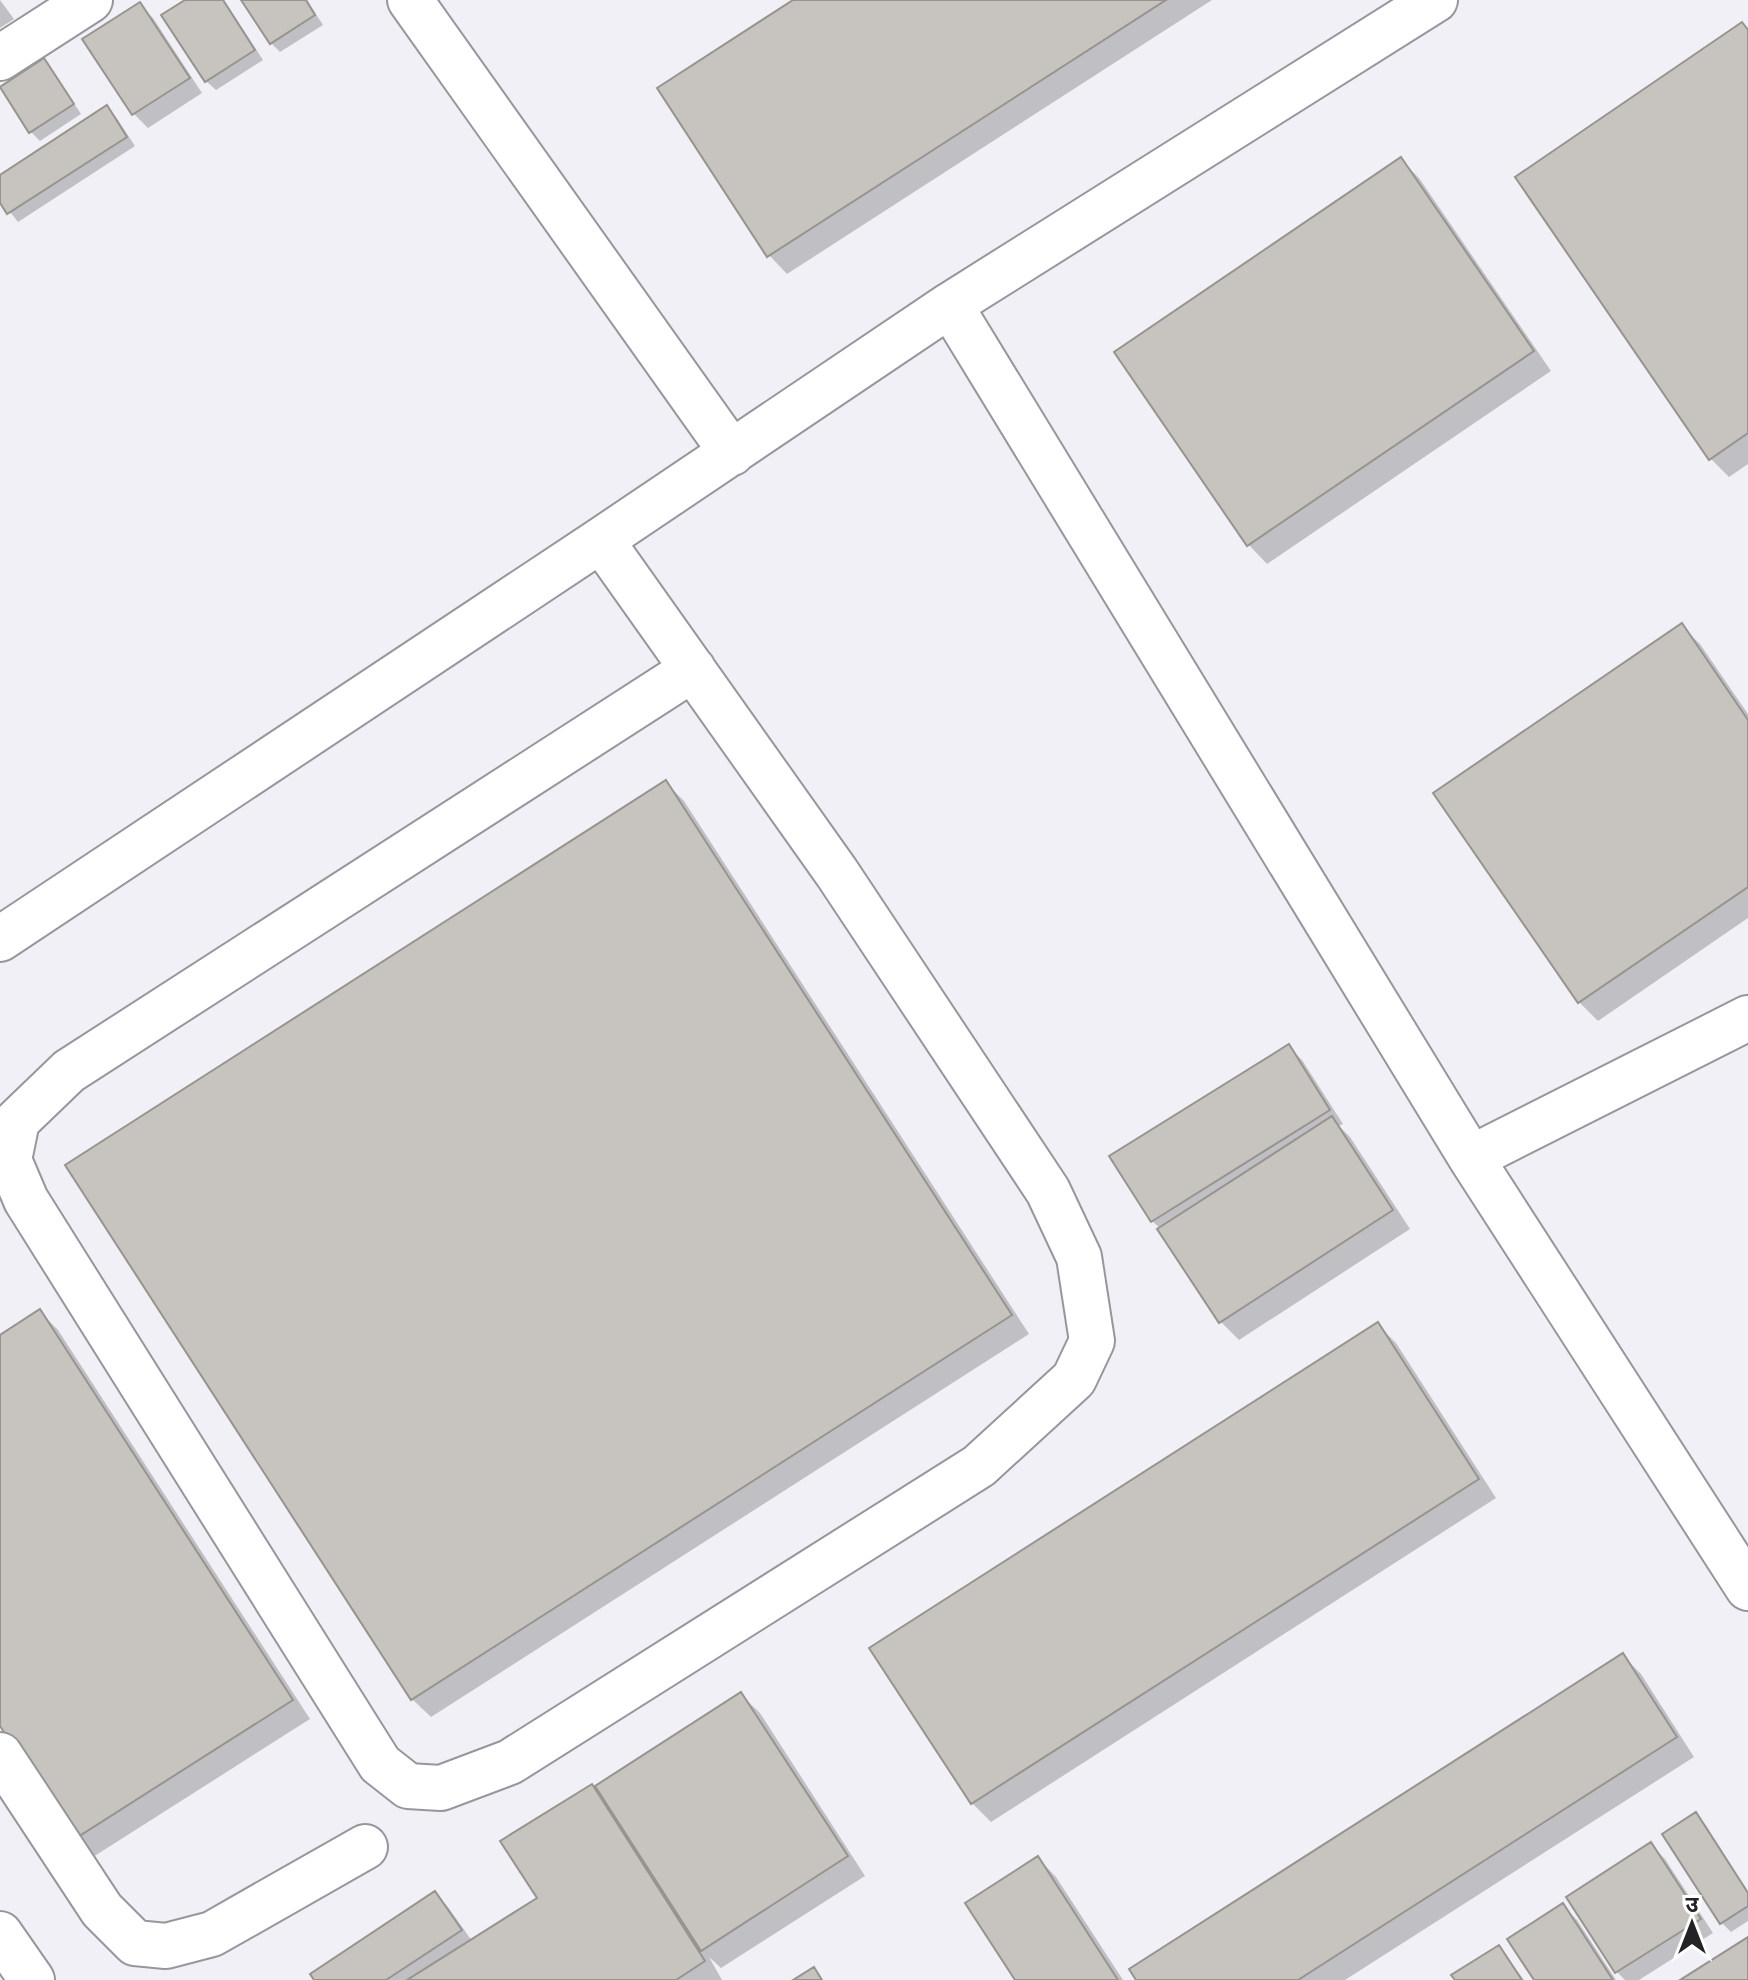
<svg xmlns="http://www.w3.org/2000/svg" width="1748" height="1980" font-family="Inter,'Noto Sans Devanagari',sans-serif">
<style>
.shadow{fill:#0003}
.building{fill:#c7c4bf;stroke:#979490;stroke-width:2}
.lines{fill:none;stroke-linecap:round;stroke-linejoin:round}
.minor-casing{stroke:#96979c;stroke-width:48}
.minor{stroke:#fff;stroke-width:44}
</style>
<rect width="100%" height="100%" fill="#f0f0f6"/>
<!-- shadow -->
<path class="shadow" d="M0,0L14,19L0,28Z
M188,0H224L263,60L216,90L206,81Z
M243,0H307L323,25L280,52L271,43Z
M796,0H1212L787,274L769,255Z
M139,4L153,18L202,93L148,128L134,114Z
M1748,31V464L1729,477L1711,459Z
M43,61L52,70L81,114L40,141L31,132Z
M107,108L116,117L135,146L18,222L0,199V177Z
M1401,160L1419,178L1551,371L1267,564L1249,545L1117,353Z
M1681,626L1700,644L1748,714V918L1598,1021L1579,1002Z
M666,783L684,801L1029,1334L431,1717L412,1699Z
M1288,1046L1302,1060L1343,1124L1339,1126L1350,1137L1410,1229L1239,1340L1220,1321L1161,1229L1152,1221Z
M40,1312L58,1330L310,1719L93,1857L0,1723V1337Z
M1377,1324L1396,1343L1496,1498L991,1822L972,1803Z
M1623,1656L1641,1674L1694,1757L1345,1980H1138Z
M741,1695L760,1713L865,1876L721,1968L709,1957L722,1980H316L434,1893L448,1907L472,1941L539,1898L594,1789Z
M1696,1815L1705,1824L1748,1891V1921L1731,1932L1722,1923Z
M1651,1845L1665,1859L1713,1933L1639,1980H1625L1617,1972Z
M1038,1858L1056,1877L1123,1980H1018Z
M1563,1906L1577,1920L1616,1980H1536Z
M1499,1947L1524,1980H1457Z"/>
<!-- building -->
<path class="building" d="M185,0H223L255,50L205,82L161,15Z
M241,0H306L315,15L270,44Z
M793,0H1166L767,257L657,88Z
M140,2L190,78L132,115L82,39Z
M1742,22L1748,30V433L1709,460L1515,177Z
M44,58L74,104L29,133L0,87Z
M107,105L127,137L7,214L0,203V175Z
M1401,157L1534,351L1247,546L1114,352Z
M1682,623L1748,720V887L1578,1003L1433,793Z
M666,780L1012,1315L411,1700L65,1165Z
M1289,1044L1330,1110L1151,1222L1109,1156Z
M1332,1116L1393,1210L1219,1323L1157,1229Z
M40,1309L293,1700L73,1840L0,1726V1335Z
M1378,1322L1479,1479L971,1804L869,1648Z
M1623,1653L1677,1737L1298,1980H1136L1129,1969Z
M741,1692L848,1856L701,1951L595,1786Z
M592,1784L705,1961L676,1980H407L537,1898L500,1841Z
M1696,1812L1748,1893V1906L1720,1924L1662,1834Z
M1651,1842L1701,1919L1615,1973L1566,1897Z
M1038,1856L1118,1980H1015L965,1903Z
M435,1891L462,1930L386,1980H314L310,1974Z
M1563,1903L1613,1980H1534L1507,1939Z
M1748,1937V1980H1680Z
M1499,1945L1522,1980H1455L1451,1975Z
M814,1967L822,1980H793Z"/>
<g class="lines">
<!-- minor casing -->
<g class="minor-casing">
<path id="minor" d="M410,0L732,453
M0,58L90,0
M950,305L1471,1158L1748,1588
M601,540L837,873L1048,1191L1079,1257L1092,1341L1074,1379L979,1466L510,1762L441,1788L408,1786L380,1764L26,1200L9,1160L17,1121L69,1071L693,669
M0,939L601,540L950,305L1435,0
M1471,1158L1748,1018
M0,1755L102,1910L135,1943L166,1946L212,1934L365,1847
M0,1934L32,1980"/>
</g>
<!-- minor -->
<use href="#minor" class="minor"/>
</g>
<!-- north arrow -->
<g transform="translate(1692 1924)" stroke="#ffffff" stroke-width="6" paint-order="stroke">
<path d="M0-6L14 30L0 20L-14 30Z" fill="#232325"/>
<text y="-12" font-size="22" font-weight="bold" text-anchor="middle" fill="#232325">उ</text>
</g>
</svg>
